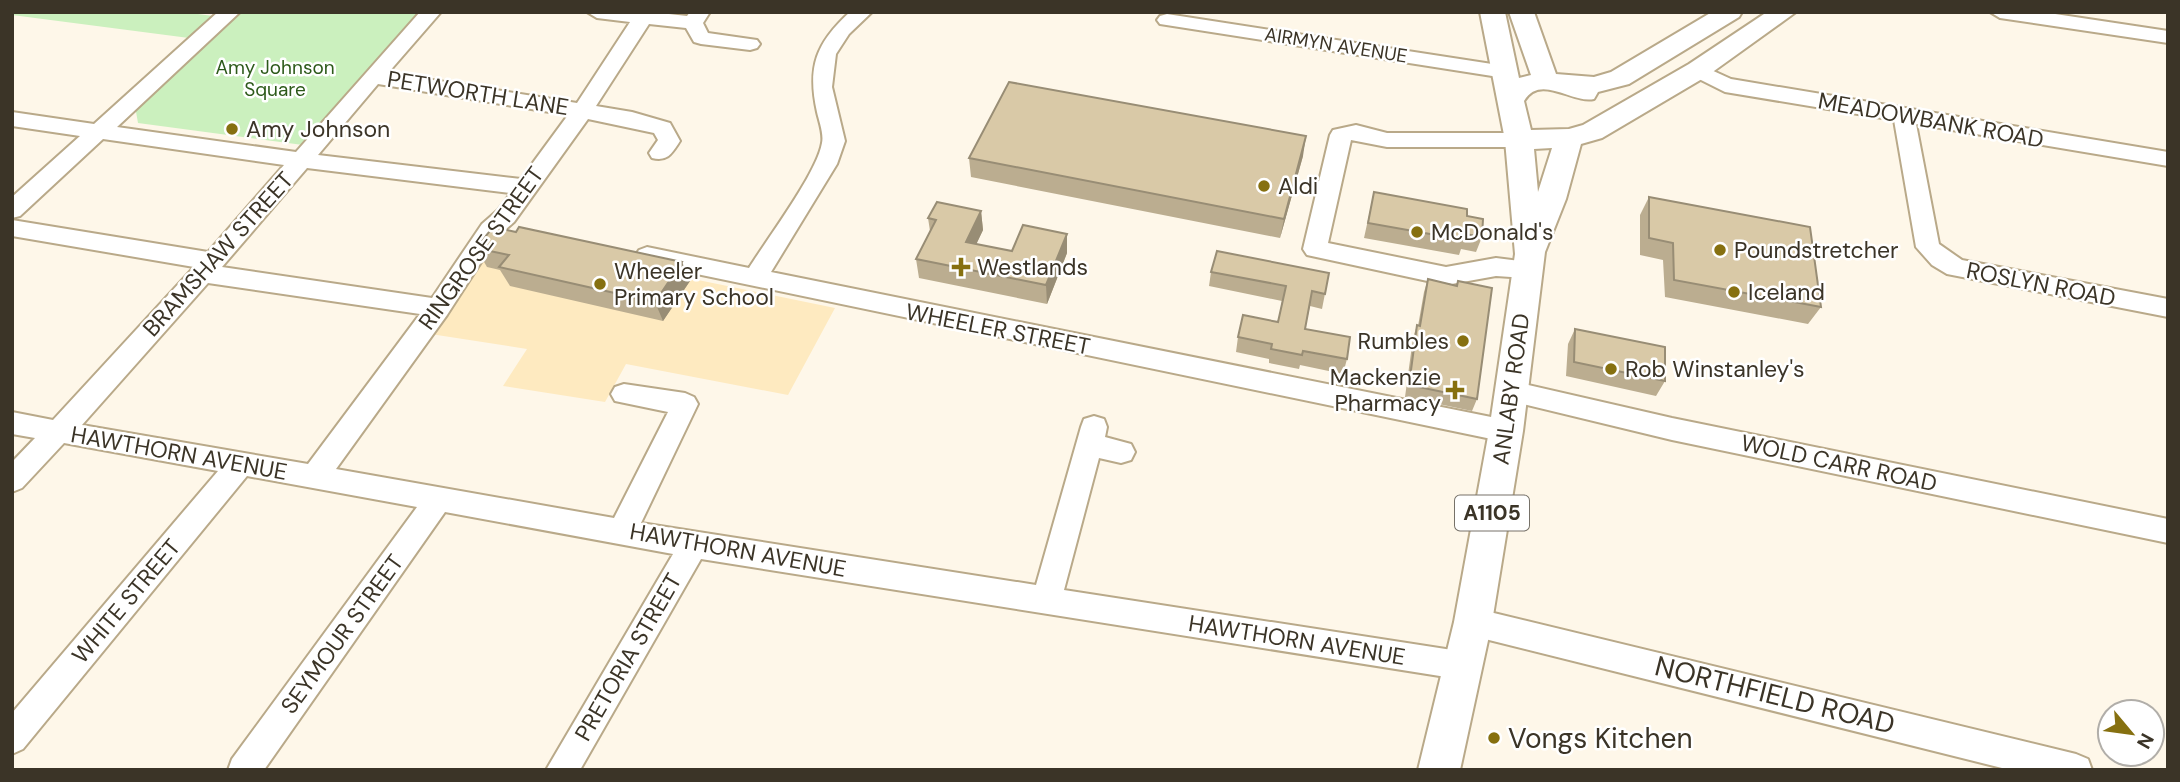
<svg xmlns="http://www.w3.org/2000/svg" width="2180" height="782" font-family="'DM Sans',sans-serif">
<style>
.built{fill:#feeac0}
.green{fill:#cbf0be}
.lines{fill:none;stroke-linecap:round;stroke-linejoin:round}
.minor-casing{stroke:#b9a989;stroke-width:4}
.major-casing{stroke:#b9a989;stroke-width:4}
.minor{fill:#fff;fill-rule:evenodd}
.major{fill:#fff;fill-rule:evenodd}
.wall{fill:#bbad90}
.shaded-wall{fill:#988d75}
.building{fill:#d9c9a7;stroke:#988d75;stroke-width:2}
.poi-dot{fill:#867010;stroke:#fff;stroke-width:2.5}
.labels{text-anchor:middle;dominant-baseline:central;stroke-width:5;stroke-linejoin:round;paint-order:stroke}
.far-street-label{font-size:19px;fill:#3b3427;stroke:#fff}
.far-park-label{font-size:19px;fill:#2c5919;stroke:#fff}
.shield{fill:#fff;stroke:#767168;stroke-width:2}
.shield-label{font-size:21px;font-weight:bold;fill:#3b3427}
.street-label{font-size:23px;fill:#3b3427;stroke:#fff}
.poi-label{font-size:23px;fill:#3b3427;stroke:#fff;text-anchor:start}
.near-street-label{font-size:28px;fill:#3b3427;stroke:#fff}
.near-poi-label{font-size:28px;fill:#3b3427;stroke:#fff;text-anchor:start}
</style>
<rect width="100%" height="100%" fill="#fef7e9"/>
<!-- built -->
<path class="built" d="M497,237L605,261L835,308L788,395L626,364L605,402L503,386L527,349L424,333Z"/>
<!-- green -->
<path class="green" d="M12,12H183L213,16L189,38L12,15Z
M237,12H422L303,145L138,123L135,106Z"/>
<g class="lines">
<!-- minor casing -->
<g class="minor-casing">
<path id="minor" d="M218,12H240L117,127L296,152L420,12H441L388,73L577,103L630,22L597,18L587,12H651L687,16L690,12H710L703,23L708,33L757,40L760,44L757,48L750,50L701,44L694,42L686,28L649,24L596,106L632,112L670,123L680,141C672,153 668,162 652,158L649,153L658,140L654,133L588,119L514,222L498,236L447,315L336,469L614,518L668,412L615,401L611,394L615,387L624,384L685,393L694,397L698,404L641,523L1036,585L1081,427L1084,419L1094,416L1104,419L1107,427L1105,437L1131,444L1135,452L1131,460L1121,463L1099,458L1064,590L1465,652L1476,656L1481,666L1476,676L1465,680L701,559L580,770H546L673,554L445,512L264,770H228L232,759L417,507L247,476L23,749L12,754V713L218,471L64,443L22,488L12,492V462L35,438L12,434V412L53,420L194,267L12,236V220L208,252L284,165L103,139L20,216L12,218V197L80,136L12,126V112L94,124ZM378,84L568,115L521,179L318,155ZM307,168L511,193L498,210L482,224L432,298L222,267ZM208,283L420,314L308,464L82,425Z
M850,12H872L849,34L836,54L832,87L845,141L837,164L771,272L1506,420L1516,423L1519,431L1516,439L1506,442L639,262L635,256L639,250L647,247L749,268C767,239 817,173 822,143C824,134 819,121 817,112C807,67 816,43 850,12Z
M1990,12H2042L2168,31V43L2000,18Z
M1167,14L1505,66L1512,67L1515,72L1512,77L1505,78L1160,24L1157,20L1160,16Z
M1698,64L1731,79L2168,152V166L1916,124L1939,244L1962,260L2168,299V317L1947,274L1932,265L1916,247L1894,120L1725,92L1691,75L1688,70L1691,65Z
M1356,125L1387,133H1519L1527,135L1530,140L1527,145L1519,147H1387L1351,140L1328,243L1446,267L1496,258L1537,263L1540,269L1537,275L1528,278L1496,276L1446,285L1307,255L1303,249L1330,135L1333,130Z
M1511,381L1672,418L2168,519V543L1672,440L1511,401L1502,398L1498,391L1502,384Z
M1473,608L2076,754L2088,759L2092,770H2010L1473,636L1462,632L1458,622L1462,612Z"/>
</g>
<!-- major casing -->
<g class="major-casing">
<path id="major" d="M1480,12H1505L1519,78L1531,75L1509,12H1534L1556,74L1594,77L1611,72L1712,12H1742L1739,17L1629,84L1598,92L1594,99C1573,104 1540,73 1524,101L1531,130L1569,129L1583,125L1689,64L1767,12H1796L1707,76L1602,138L1581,144L1566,199L1545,252L1523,431L1492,622L1460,770H1418L1454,622L1489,431L1515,254L1505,140ZM1552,148L1538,192L1534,149Z"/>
</g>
<!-- minor -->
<use href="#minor" class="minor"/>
<!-- major -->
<use href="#major" class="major"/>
</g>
<!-- wall -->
<path class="wall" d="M1303,156L1280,238L971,177L969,158Z
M1374,192L1467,216L1482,237L1476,252L1461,249L1459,255L1364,238Z
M1649,197L1821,307L1808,324L1665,297L1663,260L1640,255V215Z
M981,211L983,230L976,244L1012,251L1067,253L1047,304L919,278L916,259L930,231L928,218Z
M476,248L682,262L690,281L663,321L510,286L500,270L487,267Z
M1211,272L1329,273L1322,309L1310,306L1305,329L1347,359L1343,374L1300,365L1299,369L1269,363V359L1236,352L1238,337L1278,322L1282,301L1209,286Z
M1428,279L1456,285L1458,281L1477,399L1472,411L1405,397L1413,338L1417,325L1418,326L1424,292Z
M1575,329L1665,381L1656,396L1566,376L1568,344Z"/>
<!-- shaded-wall -->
<path class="shaded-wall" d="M1306,136L1303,156L1280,238L1284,219Z
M981,211L983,230L968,262L966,242Z
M1067,234V253L1047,304L1046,285Z
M682,262L690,281L663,321L655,302Z"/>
<!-- building -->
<path class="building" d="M1009,82L1306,136L1284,219L969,158Z
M1374,192L1467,209V216L1483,219L1482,237L1465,234L1464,240L1368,223Z
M1649,197L1810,227L1821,307L1674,280L1673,243L1649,238Z
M937,202L981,211L966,242L1012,251L1023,225L1067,234L1046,285L916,259L936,220L928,218Z
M493,227L516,232L519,227L682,262L655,302L499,267L509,255L476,248Z
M1217,251L1329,273L1325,294L1312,291L1305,329L1350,337L1347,359L1303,351L1302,355L1271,349L1272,344L1238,337L1243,315L1278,322L1286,286L1211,272Z
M1428,279L1457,286L1458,281L1492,288L1477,399L1409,385L1417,325L1420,326Z
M1575,329L1665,347V381L1574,362Z"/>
<!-- markers -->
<g class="poi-dot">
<circle cx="232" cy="129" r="7"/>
<circle cx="1264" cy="186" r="7"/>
<circle cx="1417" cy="232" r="7"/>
<circle cx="1720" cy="250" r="7"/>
<path d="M957.5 256.5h7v7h7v7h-7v7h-7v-7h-7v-7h7z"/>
<circle cx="600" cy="284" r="7"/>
<circle cx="1734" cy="292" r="7"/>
<circle cx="1463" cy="341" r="7"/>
<circle cx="1611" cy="369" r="7"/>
<path d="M1451.5 379.5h7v7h7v7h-7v7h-7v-7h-7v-7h7z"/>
<circle cx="1494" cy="738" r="7"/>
</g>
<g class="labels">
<!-- far-street labels -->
<g class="far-street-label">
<text transform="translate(1336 45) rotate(9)">AIRMYN AVENUE</text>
</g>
<!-- far-park labels -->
<g class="far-park-label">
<text x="275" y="67">Amy Johnson<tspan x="275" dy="22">Square</tspan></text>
</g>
<!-- shield labels -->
<rect class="shield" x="1455" y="495.5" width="74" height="35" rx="5"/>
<g class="shield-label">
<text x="1492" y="513">A1105</text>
</g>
<!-- street labels -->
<g class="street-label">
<text transform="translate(478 93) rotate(9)">PETWORTH LANE</text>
<text transform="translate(1931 120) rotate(10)">MEADOWBANK ROAD</text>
<text transform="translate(481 248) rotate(-54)">RINGROSE STREET</text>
<text transform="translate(218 254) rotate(-48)">BRAMSHAW STREET</text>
<text transform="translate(2041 284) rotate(11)">ROSLYN ROAD</text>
<text transform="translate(998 329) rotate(11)">WHEELER STREET</text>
<text transform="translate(1511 389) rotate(-82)">ANLABY ROAD</text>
<text transform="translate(179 453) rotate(10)">HAWTHORN AVENUE</text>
<text transform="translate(1839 463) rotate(12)">WOLD CARR ROAD</text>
<text transform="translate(738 550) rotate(10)">HAWTHORN AVENUE</text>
<text transform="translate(126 601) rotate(-50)">WHITE STREET</text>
<text transform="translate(342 634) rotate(-54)">SEYMOUR STREET</text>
<text transform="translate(1297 640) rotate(9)">HAWTHORN AVENUE</text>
<text transform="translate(628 657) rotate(-60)">PRETORIA STREET</text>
</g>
<!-- poi labels -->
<g class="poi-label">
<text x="246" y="129">Amy Johnson</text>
<text x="1278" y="186">Aldi</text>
<text x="1431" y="232">McDonald's</text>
<text x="1734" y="250">Poundstretcher</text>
<text x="977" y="267">Westlands</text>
<text x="614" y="271">Wheeler<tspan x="614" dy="26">Primary School</tspan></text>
<text x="1748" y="292">Iceland</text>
<text x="1449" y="341" text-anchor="end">Rumbles</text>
<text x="1625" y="369">Rob Winstanley's</text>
<text x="1441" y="377" text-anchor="end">Mackenzie<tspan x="1441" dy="26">Pharmacy</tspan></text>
</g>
<!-- near-street labels -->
<g class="near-street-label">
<text transform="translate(1775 695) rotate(14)">NORTHFIELD ROAD</text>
</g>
<!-- near-poi labels -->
<g class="near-poi-label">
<text x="1508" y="738">Vongs Kitchen</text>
</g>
</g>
<!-- border -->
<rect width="2180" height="782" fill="none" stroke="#3b3427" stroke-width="28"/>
<!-- north arrow -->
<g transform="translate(2131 733) rotate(119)"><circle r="33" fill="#ffffff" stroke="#b1aea9" stroke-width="2"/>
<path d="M0-5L12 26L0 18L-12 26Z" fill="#867010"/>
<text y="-10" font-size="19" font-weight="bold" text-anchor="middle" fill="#3b3427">N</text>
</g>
</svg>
